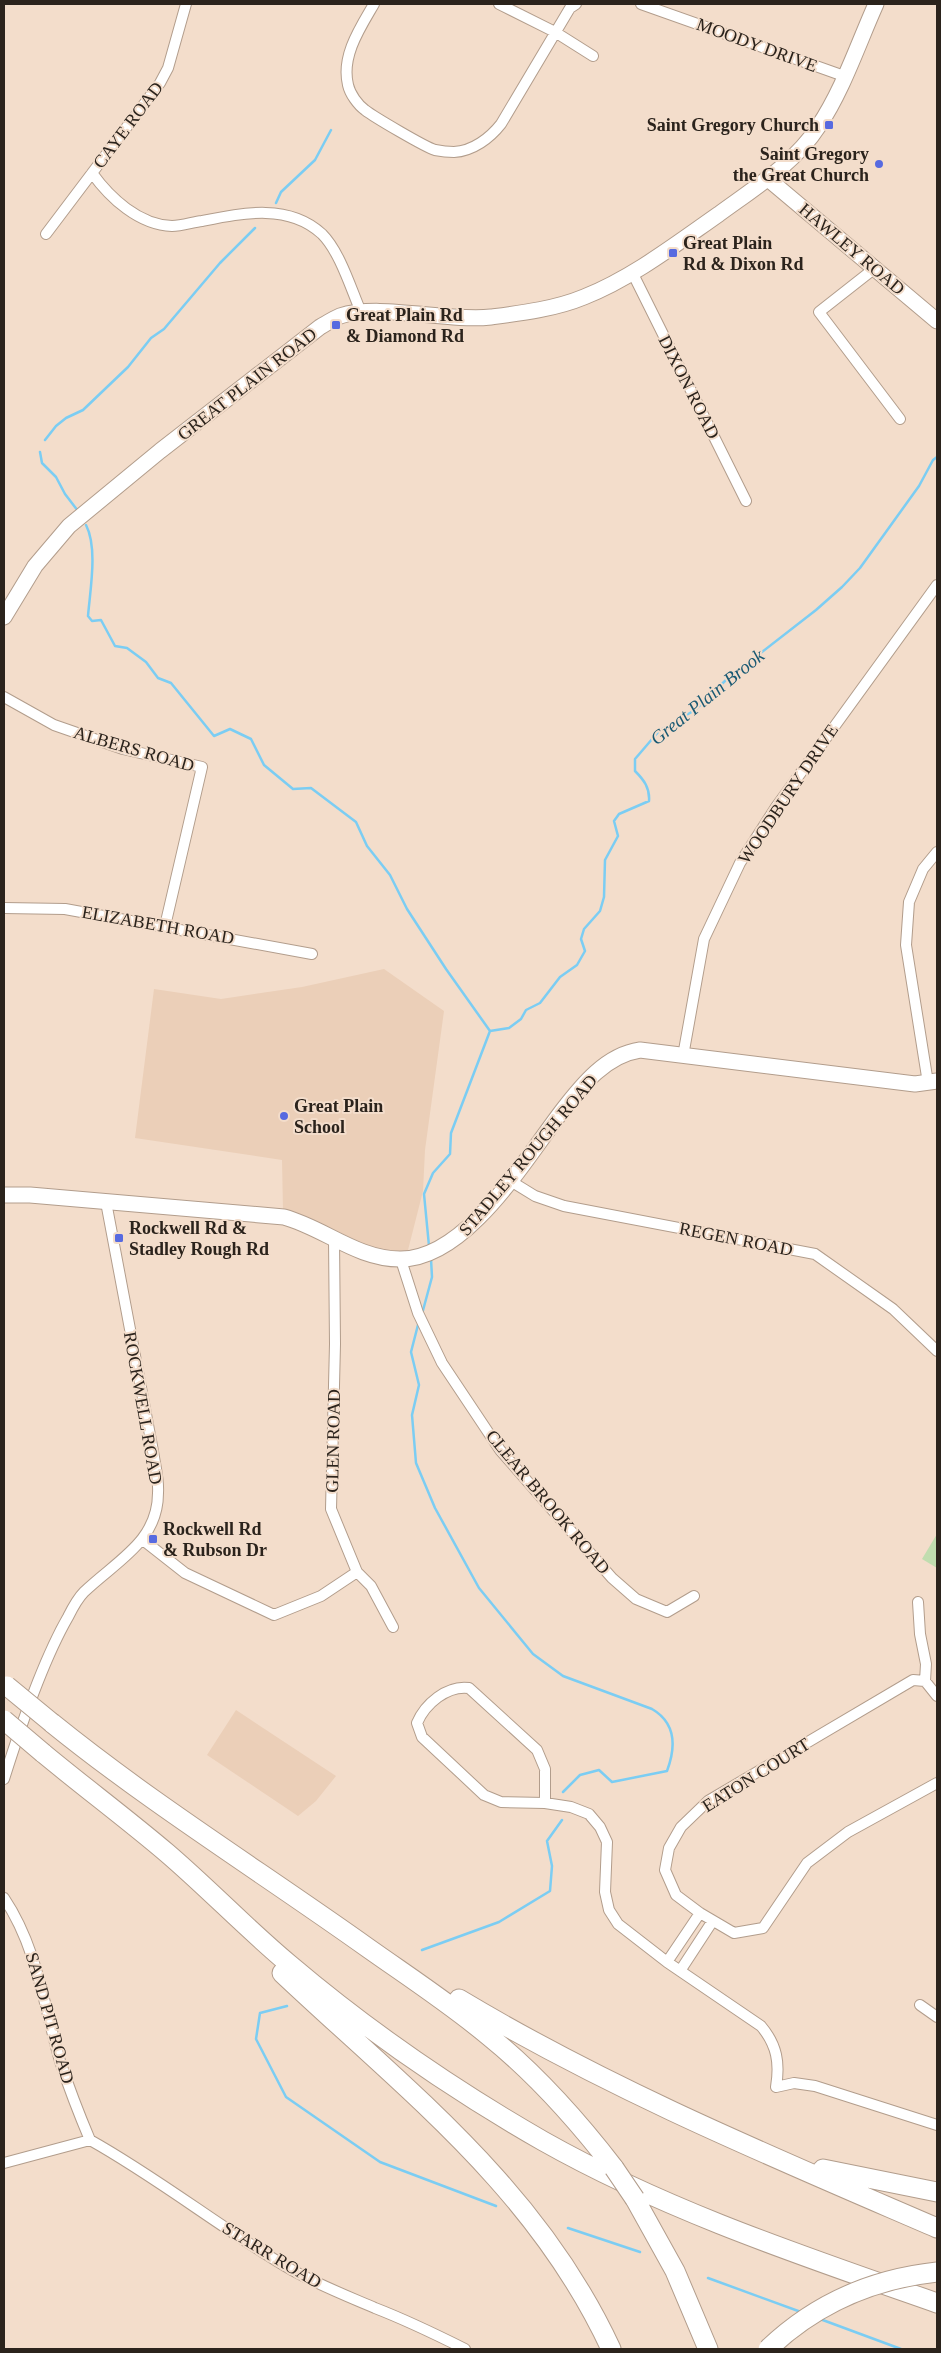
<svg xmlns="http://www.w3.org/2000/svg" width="941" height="2353" font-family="'Times New Roman',serif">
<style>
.built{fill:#ebcfb8}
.green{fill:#c0ddaf}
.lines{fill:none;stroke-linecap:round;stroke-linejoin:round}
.stream{stroke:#7bcdf3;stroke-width:2.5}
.street-casing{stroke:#b29d8c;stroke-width:12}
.secondary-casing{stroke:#b29d8c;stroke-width:17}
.highway-casing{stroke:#b29d8c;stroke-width:21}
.street{stroke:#fff;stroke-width:10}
.secondary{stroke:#fff;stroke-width:15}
.highway{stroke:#fff;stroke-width:19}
.highway-bridge-casing{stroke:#b29d8c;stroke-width:21;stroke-linecap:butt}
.highway-bridge{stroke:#fff;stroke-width:19}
.poi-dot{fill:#576ae0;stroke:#f3ddcb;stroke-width:2}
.labels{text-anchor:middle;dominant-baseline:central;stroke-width:4;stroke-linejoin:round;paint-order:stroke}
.street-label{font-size:18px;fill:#2b231c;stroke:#f3ddcb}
.poi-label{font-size:18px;font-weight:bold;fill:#2b231c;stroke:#f3ddcb;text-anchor:start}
.water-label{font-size:19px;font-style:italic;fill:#195973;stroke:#f3ddcb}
</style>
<rect width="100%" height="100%" fill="#f3ddcb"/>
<!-- built -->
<path class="built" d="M384,969L444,1011L425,1150L423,1191L407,1254L379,1251L305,1216L283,1210L282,1160L135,1138L154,989L221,999L302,987Z
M236,1710L336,1776L316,1801L298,1816L207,1755Z"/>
<!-- green -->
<path class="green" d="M937,1534V1568L922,1559Z"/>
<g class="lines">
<!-- stream -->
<path class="stream" d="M276,203L281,192L315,160L331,130
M45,440L56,426L66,418L83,410L128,367L151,338L164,329L220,263L255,228
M40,452L42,463L56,477L65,494L78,511
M86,525C98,548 90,591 88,616L92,621L101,620L115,646L127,648L146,662L158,678L171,683L214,736L230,729L251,739L264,765L293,789L311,788L356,822L367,846L390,875L407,909L446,969L490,1031L451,1133L450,1154L433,1173L424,1194L429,1246
M490,1031L509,1028L521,1019L526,1010L540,1003L560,977L577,965L585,951L581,939L584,929L600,911L604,897L605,860L618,836L614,821L619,814L649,801C650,788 644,780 635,771V759L659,731L695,710L726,680L816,610L842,587L860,568L919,486L933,460L937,457
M422,1314L432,1277L431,1259
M419,1321L411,1352L419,1385L412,1415L416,1463L435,1508L479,1588L533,1654L563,1676L652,1709C676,1723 676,1747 667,1771L612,1782L599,1770L580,1775L563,1792
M422,1950L499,1922L550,1891L552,1866L547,1841L562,1820
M287,2006L260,2013L256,2039L286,2097L380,2162L496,2206
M568,2228L640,2252
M708,2278L801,2312
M820,2319L901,2349"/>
<!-- street casing -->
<g class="street-casing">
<path id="street" d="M374,4C360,28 341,56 348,85C350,94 358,105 365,110C374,117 425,147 435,150C440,151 448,152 454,152C473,151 490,138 501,124L570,8L576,4
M499,4L555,32L593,56
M641,4L844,76
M92,173C110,198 139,225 172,226C182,226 193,222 202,221C242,213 289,203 322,234C340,252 351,289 361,312
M46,234L160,83L168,68L186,4
M875,268L819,312L900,419
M632,272L746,501
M4,697L54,725L123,749L202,767L165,926
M4,908L65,909L312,954
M683,1056L704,939L740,863L776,807L937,585
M928,1083L906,945L909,902L923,869L937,852
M509,1180L535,1196L564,1206L815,1254L893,1309L937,1351
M334,1239L335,1344L331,1509L357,1572L371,1586L393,1627
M401,1260L418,1313L442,1363L500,1450L612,1578L636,1599L667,1612L694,1596
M143,1540L185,1573L274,1615L321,1596L357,1572
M918,1602L920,1634L926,1664L925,1681L913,1680L708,1801L681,1827L669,1848L665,1870L676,1895L700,1913L734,1933L763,1928L807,1863L848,1832L937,1783
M925,1681L937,1696
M4,1779C20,1728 42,1662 68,1617C72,1609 78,1598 84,1592C116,1561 158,1542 158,1493C159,1479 155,1465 153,1451L106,1202
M545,1803V1769L537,1750L469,1688C447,1685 425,1704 417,1723L422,1737L484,1795L501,1802L545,1803L571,1807L589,1814L600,1827L607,1842L605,1892L609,1910L618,1924L667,1962L761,2026C777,2045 780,2063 776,2087L794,2083L815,2086L937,2125
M4,1898C37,1947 44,2006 60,2061C69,2088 79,2114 90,2140
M667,1962L700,1913
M680,1971L712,1922
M920,2005L937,2017
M90,2140C160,2179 223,2230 292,2270C319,2285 347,2296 375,2308C406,2320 435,2334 465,2349
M4,2163L90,2140"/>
</g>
<!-- secondary casing -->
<g class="secondary-casing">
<path id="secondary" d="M767,178L937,321
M4,617L35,566L69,526L160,451L320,327C327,323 333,319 340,316C380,303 446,322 491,317C522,313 555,309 584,297C632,278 676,244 719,214C753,189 795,163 818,127C843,90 858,44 876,4
M4,1195H30L284,1217C324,1228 357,1259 400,1259C466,1260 526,1158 562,1111C582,1085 606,1055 640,1050L915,1084L937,1081"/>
</g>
<!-- highway casing -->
<g class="highway-casing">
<path id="highway" d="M52,1723C152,1804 263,1873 368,1948C409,1977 452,2005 490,2037C537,2075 577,2120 614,2168
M43,1753C84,1787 127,1819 167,1853C209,1889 247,1929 289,1964C368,2031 454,2090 543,2141C667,2211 803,2256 937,2303
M282,1973C407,2091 537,2189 611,2349
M459,1999C611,2090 775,2158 937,2228
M823,2169L937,2192
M635,2199L675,2271L708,2349"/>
</g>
<!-- street -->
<use href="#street" class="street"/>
<!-- secondary -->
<use href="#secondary" class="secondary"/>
<!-- highway -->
<use href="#highway" class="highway"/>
<!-- highway-bridge casing -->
<g class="highway-bridge-casing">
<path id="highway-bridge" d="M7,1686L52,1723
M4,1720L43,1753
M614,2168L635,2199
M768,2349C815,2304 873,2279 937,2272"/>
</g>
<!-- highway-bridge -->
<use href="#highway-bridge" class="highway-bridge"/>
</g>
<!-- markers -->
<g class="poi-dot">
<rect x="824" y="120" width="10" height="10" rx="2.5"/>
<circle cx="879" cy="164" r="5"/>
<rect x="668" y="248" width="10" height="10" rx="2.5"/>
<rect x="331" y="320" width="10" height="10" rx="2.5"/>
<circle cx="284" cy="1116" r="5"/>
<rect x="114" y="1233" width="10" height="10" rx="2.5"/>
<rect x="148" y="1534" width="10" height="10" rx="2.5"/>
</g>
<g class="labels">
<!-- street labels -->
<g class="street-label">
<text transform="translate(757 45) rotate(20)">MOODY DRIVE</text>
<text transform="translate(128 125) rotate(-53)">CAYE ROAD</text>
<text transform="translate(852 249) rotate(40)">HAWLEY ROAD</text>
<text transform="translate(247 384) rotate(-38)">GREAT PLAIN ROAD</text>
<text transform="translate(689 387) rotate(63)">DIXON ROAD</text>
<text transform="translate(134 749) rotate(16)">ALBERS ROAD</text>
<text transform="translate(788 794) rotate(-56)">WOODBURY DRIVE</text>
<text transform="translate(158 925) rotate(10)">ELIZABETH ROAD</text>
<text transform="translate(528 1155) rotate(-50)">STADLEY ROUGH ROAD</text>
<text transform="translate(736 1239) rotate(11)">REGEN ROAD</text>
<text transform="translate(143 1408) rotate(80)">ROCKWELL ROAD</text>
<text transform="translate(333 1441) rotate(-89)">GLEN ROAD</text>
<text transform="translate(548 1502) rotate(50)">CLEAR BROOK ROAD</text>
<text transform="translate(756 1775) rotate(-32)">EATON COURT</text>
<text transform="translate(50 2018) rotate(74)">SAND PIT ROAD</text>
<text transform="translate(272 2255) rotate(31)">STARR ROAD</text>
</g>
<!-- poi labels -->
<g class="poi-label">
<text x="819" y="125" text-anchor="end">Saint Gregory Church</text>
<text x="869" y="154" text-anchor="end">Saint Gregory<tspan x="869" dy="21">the Great Church</tspan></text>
<text x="683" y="243">Great Plain<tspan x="683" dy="21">Rd &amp; Dixon Rd</tspan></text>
<text x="346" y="315">Great Plain Rd<tspan x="346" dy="21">&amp; Diamond Rd</tspan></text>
<text x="294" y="1106">Great Plain<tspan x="294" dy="21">School</tspan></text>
<text x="129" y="1228">Rockwell Rd &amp;<tspan x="129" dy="21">Stadley Rough Rd</tspan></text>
<text x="163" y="1529">Rockwell Rd<tspan x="163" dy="21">&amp; Rubson Dr</tspan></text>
</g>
<!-- water labels -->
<g class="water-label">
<text transform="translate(707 697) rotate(-39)">Great Plain Brook</text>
</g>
</g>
<!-- border -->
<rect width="941" height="2353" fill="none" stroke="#2b231c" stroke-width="10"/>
</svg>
